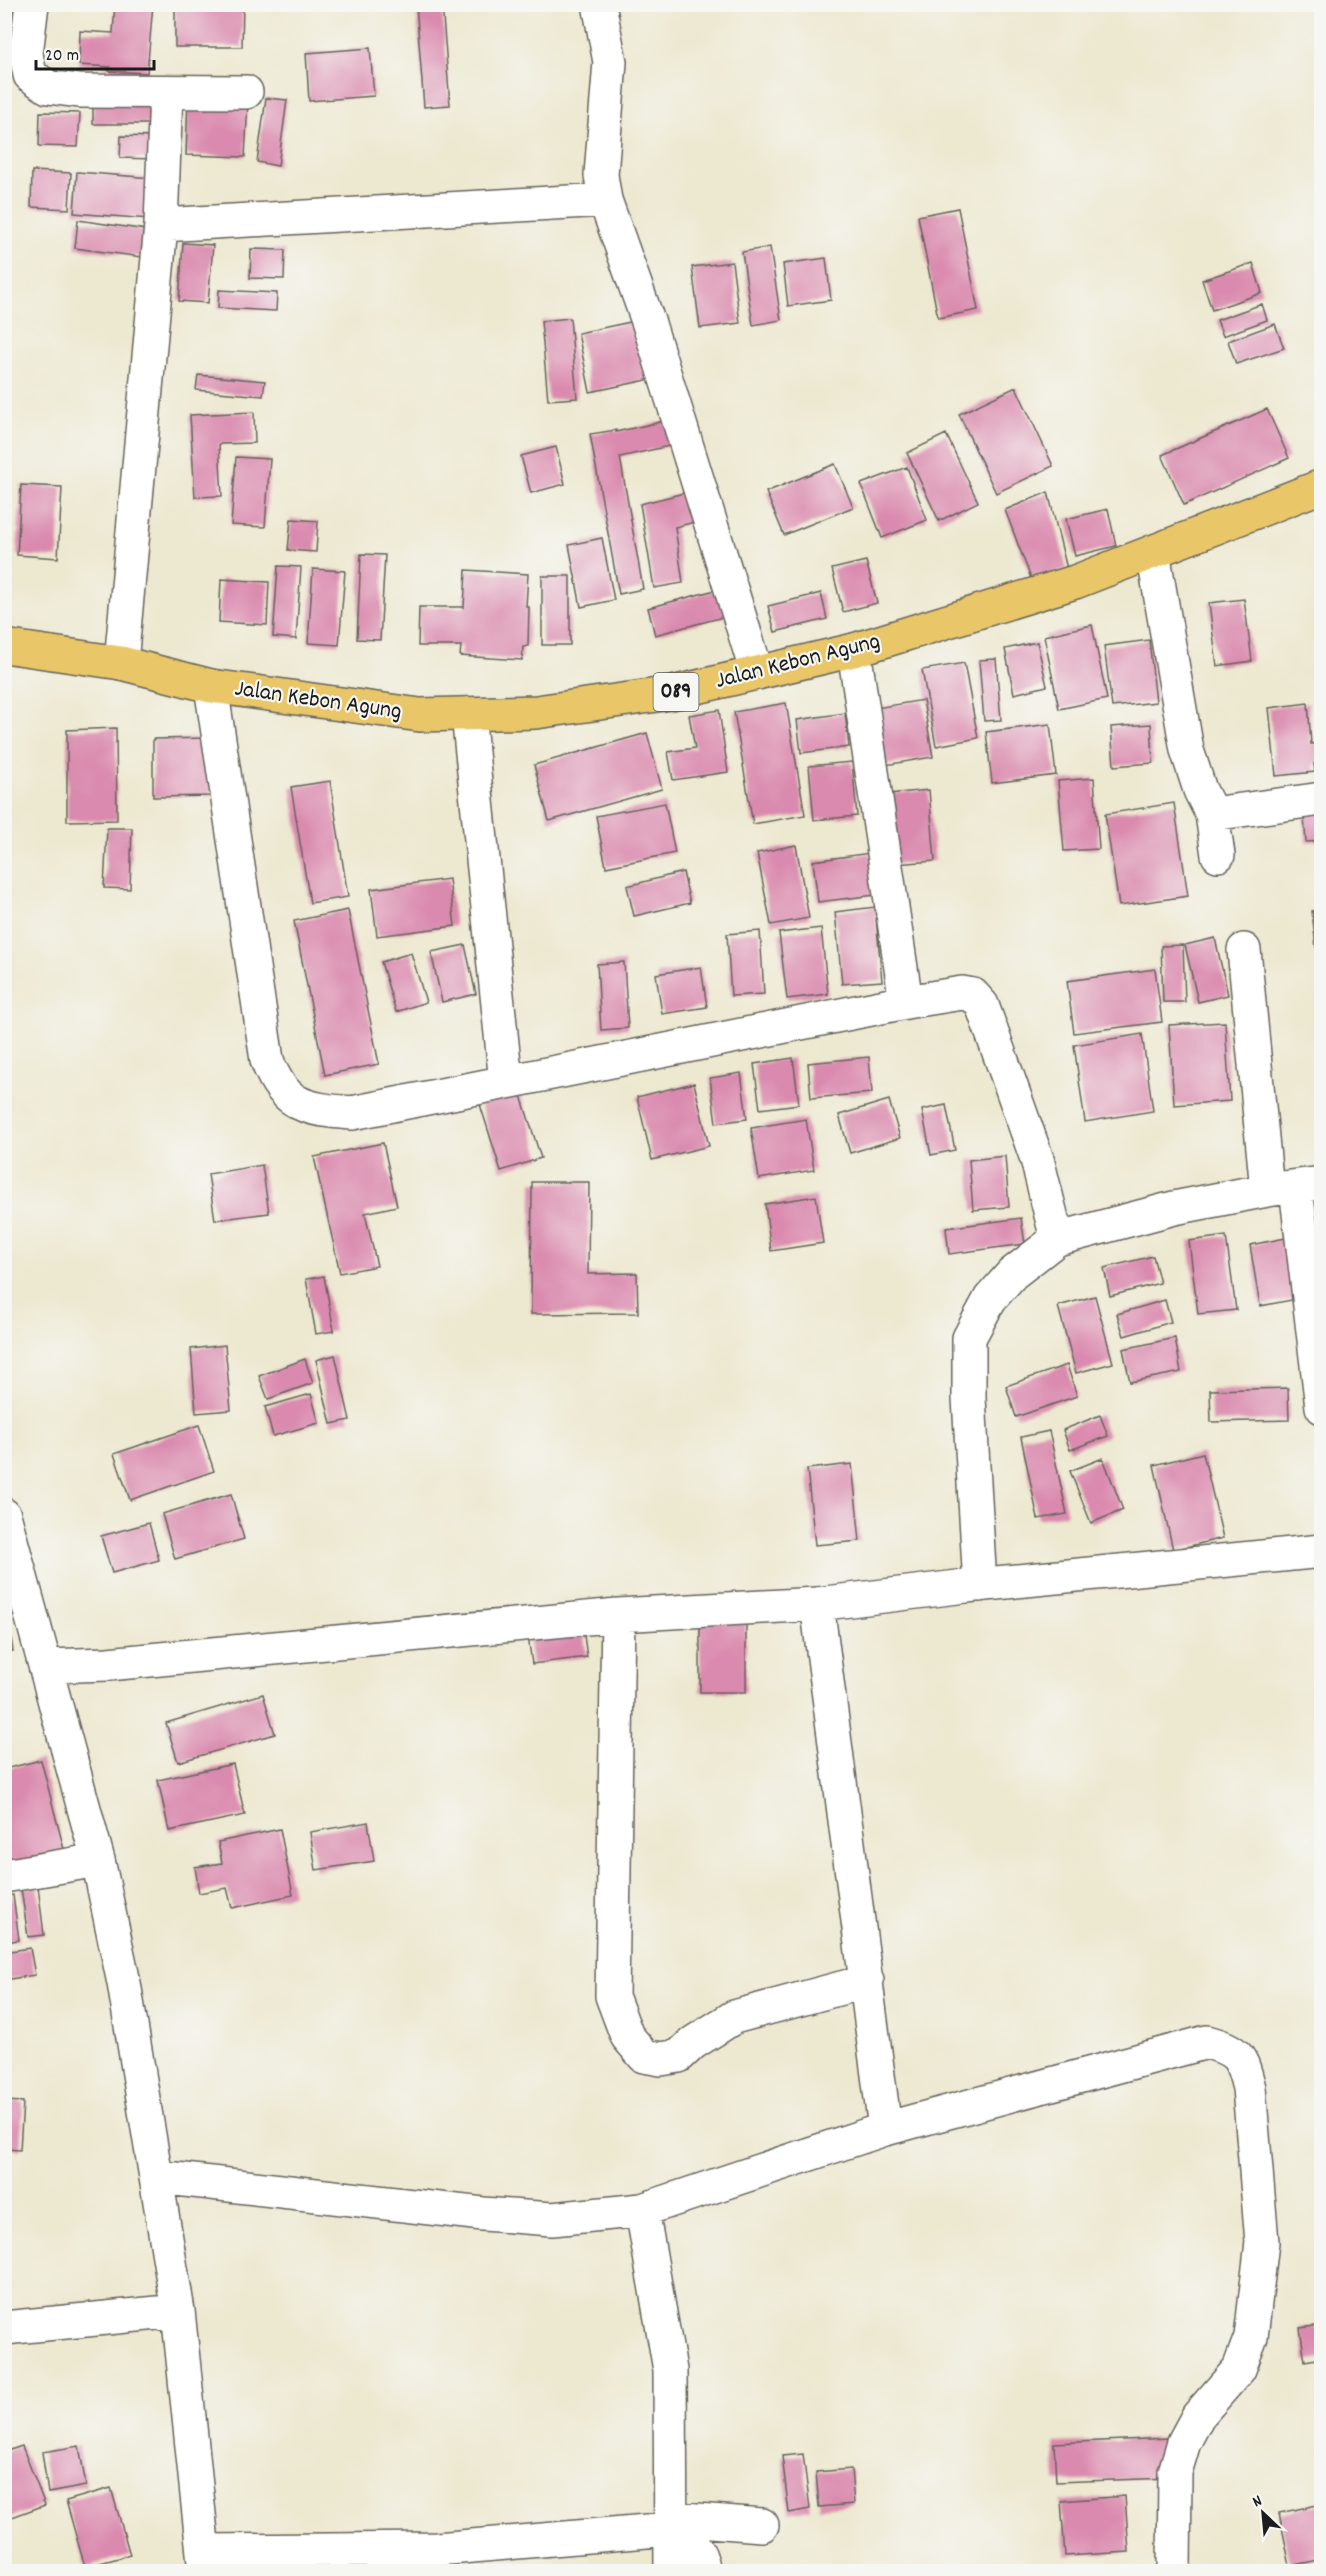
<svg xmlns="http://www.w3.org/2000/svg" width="1326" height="2576" font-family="Dekko,sans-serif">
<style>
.building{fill:#da8aae}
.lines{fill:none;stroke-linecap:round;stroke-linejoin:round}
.street-casing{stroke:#65635b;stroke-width:36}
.primary-casing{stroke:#65635b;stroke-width:36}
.street{stroke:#fff;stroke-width:33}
.primary{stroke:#e9c769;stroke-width:33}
.labels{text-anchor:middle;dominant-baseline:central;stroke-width:4.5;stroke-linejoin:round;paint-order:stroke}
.shield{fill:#f6f6f2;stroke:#5d5d5c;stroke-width:1.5}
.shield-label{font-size:22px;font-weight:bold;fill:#1c1c1c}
.street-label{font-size:24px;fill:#1c1c1c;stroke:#f6f6f2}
</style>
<rect width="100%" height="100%" fill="#f6f6f2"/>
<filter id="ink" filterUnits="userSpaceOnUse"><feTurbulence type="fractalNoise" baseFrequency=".0167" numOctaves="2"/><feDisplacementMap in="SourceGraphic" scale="12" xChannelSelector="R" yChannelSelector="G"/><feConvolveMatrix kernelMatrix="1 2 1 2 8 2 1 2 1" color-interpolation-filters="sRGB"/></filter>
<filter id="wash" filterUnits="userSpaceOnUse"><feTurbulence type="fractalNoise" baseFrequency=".008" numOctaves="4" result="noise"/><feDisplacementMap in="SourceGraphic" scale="24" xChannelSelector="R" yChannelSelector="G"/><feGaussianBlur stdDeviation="1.35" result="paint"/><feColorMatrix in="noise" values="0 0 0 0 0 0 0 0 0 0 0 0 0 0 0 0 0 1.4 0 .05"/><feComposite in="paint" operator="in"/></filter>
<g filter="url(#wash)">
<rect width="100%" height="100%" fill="#ede8d0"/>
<g id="blocks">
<!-- building -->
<path class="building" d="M115,4H153L147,73L109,71L110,67L79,65L80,31L113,33Z
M175,4H243L242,47H175Z
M416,4H442L450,105L424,107Z
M370,48L374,96L309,101L306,53Z
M93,96H154L153,124H93Z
M266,98L287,100L278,166L257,162Z
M188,99L248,101L245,157L186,155Z
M40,112L80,113L78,147L39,146Z
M121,136L154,137L153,159L120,158Z
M32,171L71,173L69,209L31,207Z
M77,172L152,178L149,219L74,213Z
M958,208L978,310L938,318L918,216Z
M78,220L153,231L149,258L75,248Z
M183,243L213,245L208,303L179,301Z
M770,247L781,320L753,325L742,252Z
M251,249L285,250L284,279L250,278Z
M826,258L831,300L788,306L783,264Z
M732,262L740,323L700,328L692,267Z
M1253,263L1262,293L1212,310L1202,280Z
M219,290L277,293L276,311L218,308Z
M1262,304L1267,320L1223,336L1217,320Z
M570,318L577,398L548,400L541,321Z
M640,320L652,379L590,392L578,333Z
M1275,324L1284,348L1236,364L1228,341Z
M198,375L265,381L263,396L196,390Z
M1016,387L1053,466L996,493L959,414Z
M1267,409L1289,458L1184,505L1162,455Z
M254,412L255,443L219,444L222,496L195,497L190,415Z
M673,419L678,444L620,457L643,589L619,594L590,434L616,430V432Z
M946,434L978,502L939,521L907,453Z
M556,447L565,484L531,493L521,456Z
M236,457L270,459L265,527L231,525Z
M835,464L853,507L784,535L766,492Z
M907,467L927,520L882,538L861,484Z
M21,485L62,487L58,558L17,555Z
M688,492L695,522L675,527L683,583L654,588L640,504Z
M1048,492L1067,569L1032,581L1005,510Z
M1108,509L1116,546L1075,556L1066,519Z
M291,519L318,521L316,552L288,550Z
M602,538L614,600L581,607L569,545Z
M361,554L385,555L380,640L357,639Z
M866,561L877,603L843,612L832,569Z
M278,566L301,567L296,639L273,637Z
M313,569L345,571L339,645L308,643Z
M466,570L528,574L526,607H529L528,646L523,647L522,660L460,656L461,646H418L419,607H464Z
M542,576H570V645H542Z
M221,579L269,582L267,625L219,622Z
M719,589L727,616L655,635L648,608Z
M821,593L827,619L775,632L768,606Z
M1244,599L1252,661L1217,666L1209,603Z
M1092,625L1107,699L1059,709L1044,636Z
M1149,640L1156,702L1112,707L1104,646Z
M1037,642L1047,686L1014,694L1005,649Z
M996,659L1001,720L984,721L979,660Z
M964,663L978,738L936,746L922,670Z
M923,700L933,757L880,766L870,709Z
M786,703L805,815L753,824L734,712Z
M1308,703L1311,744L1322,742V762L1314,764L1315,772L1276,776L1269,708Z
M719,710L728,772L673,780L668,752L695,748L689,715Z
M845,713L849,747L801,753L797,720Z
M1050,724L1056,775L992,783L986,732Z
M1151,724L1153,763L1114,766L1111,727Z
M116,728L117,820L67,821V730Z
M647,733L662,789L549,821L534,765Z
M212,738L213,796L153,797V739Z
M852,762L857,816L814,820L809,766Z
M1094,778L1099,849L1064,851L1058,781Z
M330,781L348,897L310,903L291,787Z
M929,790L935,861L894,864L888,794Z
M665,803L675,853L606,867L596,816Z
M1174,803L1188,896L1119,906L1105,814Z
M1322,803V841L1306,842L1303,805Z
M107,828H132L130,889L104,888Z
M796,845L809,918L771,925L757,853Z
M870,853L875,895L818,902L813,861Z
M683,872L690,903L634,916L627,886Z
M449,879L455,926L377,936L371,889Z
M875,907L882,981L842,984L835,912Z
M348,910L379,1064L325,1075L294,921Z
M1322,910V948H1316L1312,911Z
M821,928L828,994L787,999L779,933Z
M760,931L764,994L731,996L727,934Z
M1215,938L1228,995L1198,1002L1185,945Z
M465,945L476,994L442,1002L431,952Z
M1183,945L1185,1002H1163L1161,946Z
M411,953L426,1002L396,1012L381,962Z
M624,962L628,1028L601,1030L597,964Z
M701,967L707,1007L662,1014L656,974Z
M1155,969L1162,1022L1074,1033L1067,981Z
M1225,1022L1230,1101L1174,1105L1169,1025Z
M1142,1034L1153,1111L1085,1122L1074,1045Z
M869,1057L872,1093L811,1098L808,1063Z
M793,1058L799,1104L760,1109L754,1064Z
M741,1073L747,1119L716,1123L710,1078Z
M694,1083L709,1146L652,1160L637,1097Z
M518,1086L541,1158L501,1171L478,1098Z
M889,1100L900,1138L850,1153L839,1115Z
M946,1105L955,1150L931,1155L922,1110Z
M806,1119L814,1170L759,1179L751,1128Z
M383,1143L397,1206L365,1213L377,1266L340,1273L314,1157Z
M1005,1156L1009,1207L973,1210L969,1160Z
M262,1165L269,1213L215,1220L208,1174Z
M532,1182H589L588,1274L637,1273L638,1313L531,1314Z
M816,1196L823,1243L771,1251L765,1204Z
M1021,1218L1025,1244L949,1254L946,1228Z
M1226,1236L1236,1310L1198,1314L1189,1241Z
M1286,1238L1297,1299L1260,1306L1250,1245Z
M1153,1256L1160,1283L1110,1296L1104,1268Z
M324,1276L334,1331L316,1334L306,1279Z
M1095,1296L1113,1363L1076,1373L1058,1306Z
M1165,1300L1171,1322L1124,1336L1117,1314Z
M1175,1338L1181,1372L1130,1382L1123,1349Z
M225,1345L231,1410L196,1413L191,1349Z
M335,1355L350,1420L331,1424L316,1360Z
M305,1359L313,1383L268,1399L259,1376Z
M1067,1365L1077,1396L1016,1417L1006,1386Z
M1288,1388L1289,1420L1211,1422L1210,1390Z
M311,1394L319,1423L273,1436L265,1407Z
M1100,1415L1108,1436L1070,1450L1063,1430Z
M199,1425L214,1471L130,1500L114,1454Z
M1049,1431L1067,1514L1038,1519L1021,1437Z
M1203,1453L1223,1538L1173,1550L1154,1465Z
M1103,1458L1123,1510L1091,1523L1070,1471Z
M852,1464L860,1541L815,1545L807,1469Z
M231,1494L244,1539L175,1559L162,1514Z
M149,1523L159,1560L112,1573L101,1536Z
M8,1618L13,1651L4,1652V1619Z
M582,1621L587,1657L532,1664L527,1629Z
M700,1622H746V1692H700Z
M263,1694L275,1734L178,1762L166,1723Z
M41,1760L66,1857L4,1872V1769Z
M233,1764L245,1815L169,1831L158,1780Z
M368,1822L374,1861L316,1870L310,1832Z
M280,1829L293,1895L232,1908L227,1888L199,1893L195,1867L222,1863L218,1842Z
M38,1886L44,1935L28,1937L21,1888Z
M13,1895L19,1940L4,1942V1896Z
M30,1948L35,1975L4,1980V1952Z
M4,2101L23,2102L20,2150L4,2149Z
M1322,2325V2358L1305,2361L1300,2328Z
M1170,2438L1171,2478L1056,2482L1054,2443Z
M22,2446L45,2505L4,2520V2452Z
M79,2446L86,2486L48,2493L42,2452Z
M803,2454L810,2509L789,2513L782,2456Z
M851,2469L854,2504L819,2507L816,2472Z
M111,2488L130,2555L85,2567L66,2501Z
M1125,2496L1129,2552L1065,2556L1061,2501Z
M1322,2504V2559L1290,2566L1279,2513Z"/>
</g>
</g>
<g filter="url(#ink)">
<use href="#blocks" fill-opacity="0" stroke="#65635b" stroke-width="1.5"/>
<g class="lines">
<!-- street casing -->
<g class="street-casing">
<path id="street" d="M32,4L26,54L30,75L48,87L79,91L246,92
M599,4L610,62L601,175L605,200L649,324L757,673
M161,225L605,200
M1153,552L1187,750L1200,790L1212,814L1218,855
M854,650L906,1002
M121,663L161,225L166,92
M211,686L267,1060C284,1107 306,1109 352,1113L906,1002L962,993L973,995L982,1005L1037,1159L1057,1239
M468,714L506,1082
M1212,814L1322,799
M1244,950L1267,1190
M1296,1188L1322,1407
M4,1515L98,1860L124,1983L178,2311L205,2572
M980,1585L969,1398V1338L990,1299L1012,1274L1057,1239L1174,1208L1267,1190L1322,1183
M817,1604L885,2129
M618,1615L612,1996L627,2036L644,2056L661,2059L679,2056L693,2043L734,2017L867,1981
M46,1666L108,1664L618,1615L817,1604L966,1586L1322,1551
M4,1876L98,1860
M158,2177L483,2214L552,2219L642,2210L885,2129L1207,2042C1239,2051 1241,2056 1249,2088L1262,2242L1251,2337L1239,2369L1198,2416L1184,2442L1175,2472L1174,2572
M642,2210L670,2370L671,2572
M4,2328L178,2311
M671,2518L762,2525
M204,2551L437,2549L670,2529C691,2542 700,2546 704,2572"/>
</g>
<!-- primary casing -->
<g class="primary-casing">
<path id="primary" d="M4,646L121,663L211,686L420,715L536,712L672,693L854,650L1075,582L1322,486"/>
</g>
<!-- street -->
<use href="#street" class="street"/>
<!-- primary -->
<use href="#primary" class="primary"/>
</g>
</g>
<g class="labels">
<!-- shield labels -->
<rect class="shield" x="653.5" y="673" width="45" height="38" rx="4.5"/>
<g class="shield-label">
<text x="676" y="692">089</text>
</g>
<!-- street labels -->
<g class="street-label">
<text transform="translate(798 662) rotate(-14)">Jalan Kebon Agung</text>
<text transform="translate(318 701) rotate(8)">Jalan Kebon Agung</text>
</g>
</g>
<!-- margin -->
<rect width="1326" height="2576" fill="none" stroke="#f6f6f2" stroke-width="24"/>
<!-- north arrow -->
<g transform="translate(1263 2513) rotate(334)" stroke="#f6f6f2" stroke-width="4.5" paint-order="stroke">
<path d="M0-4.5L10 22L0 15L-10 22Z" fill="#1c1c1c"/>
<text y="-9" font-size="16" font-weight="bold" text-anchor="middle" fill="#1c1c1c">N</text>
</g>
<!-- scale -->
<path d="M36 60v9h118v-9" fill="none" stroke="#1c1c1c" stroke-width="3"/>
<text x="45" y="60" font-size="18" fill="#1c1c1c" stroke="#f6f6f2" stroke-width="4.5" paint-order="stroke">20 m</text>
</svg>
